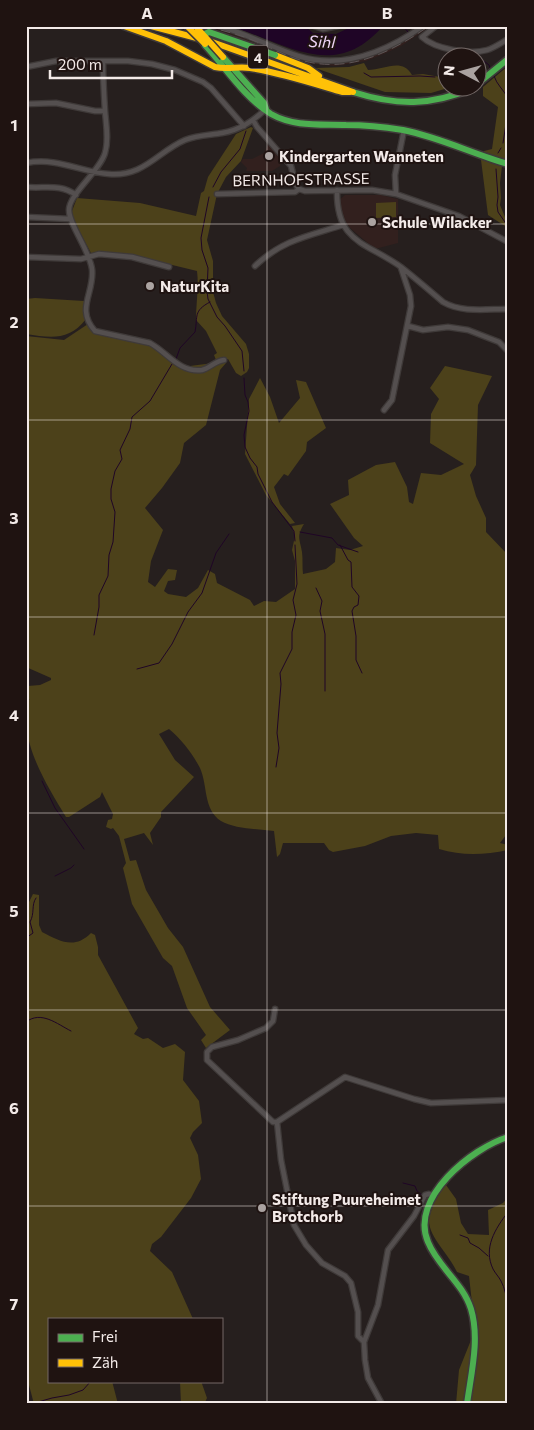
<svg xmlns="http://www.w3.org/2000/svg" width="534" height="1430" font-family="Commissioner,sans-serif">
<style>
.built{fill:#32201e}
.green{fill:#4c411a}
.water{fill:#1f0526}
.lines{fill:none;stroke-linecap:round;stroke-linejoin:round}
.stream{stroke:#1f0526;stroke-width:1}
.street-casing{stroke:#3f3a39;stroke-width:7}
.fast-casing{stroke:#3f3a39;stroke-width:9}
.slow-casing{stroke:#3f3a39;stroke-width:9}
.street{stroke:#544f4f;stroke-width:4.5}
.fast{stroke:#4caf50;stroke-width:6}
.slow{stroke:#ffc107;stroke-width:6}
.rail{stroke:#5d5656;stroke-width:1;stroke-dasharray:10 5;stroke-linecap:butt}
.fast-bridge-casing{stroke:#3f3a39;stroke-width:9;stroke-linecap:butt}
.slow-bridge-casing{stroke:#3f3a39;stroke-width:9;stroke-linecap:butt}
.fast-bridge{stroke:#4caf50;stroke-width:6}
.slow-bridge{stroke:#ffc107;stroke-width:6}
.grid{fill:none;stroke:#f3eae8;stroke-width:1;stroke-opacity:0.55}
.poi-dot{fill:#aba3a1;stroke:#1f1311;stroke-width:2}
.labels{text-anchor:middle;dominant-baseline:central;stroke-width:4;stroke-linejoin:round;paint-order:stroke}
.shield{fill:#1f1311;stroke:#b3aaa8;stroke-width:1}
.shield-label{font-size:14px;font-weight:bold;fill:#f3eae8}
.poi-label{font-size:15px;font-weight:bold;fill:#f3eae8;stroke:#1f1311;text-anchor:start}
.street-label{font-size:15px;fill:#f3eae8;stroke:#1f1311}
.water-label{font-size:16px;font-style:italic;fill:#eed5f6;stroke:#1f1311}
.neatline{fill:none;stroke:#f3eae8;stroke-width:2}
.grid-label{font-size:16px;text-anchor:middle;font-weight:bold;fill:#f3eae8}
</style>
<rect width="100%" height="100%" fill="#261f1e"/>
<!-- built -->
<path class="built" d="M207,26H213L238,33L289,54L331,63L361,59L378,53L410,37L425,26H431L401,46L386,53L366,61L335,66L305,63Z
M269,143L282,158L280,166L272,171H246L247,168L241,162L243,159H252L264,153Z
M345,195H381L398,199V243L375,249L350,228L342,216L339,200Z"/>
<!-- green -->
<path class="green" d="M364,63L368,70C384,70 402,57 412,75L423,74L446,78V88H448L431,93L385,92L315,68L349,67Z
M508,66V153L502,166L500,183L501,198L500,205L507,222L505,226L488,215L481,160L484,151L492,149L498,107L483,96V87Z
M251,127L253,128L241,161L226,177L217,194L207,240L213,261V292L216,303L222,316L246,344L249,354V368L247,372L241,376L236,373L228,359L216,360L214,355L217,353L206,331L196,320C196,303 199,287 197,271L131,255H92L73,219L72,211L77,198L140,203L196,216L201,193L204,191L208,177L236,134Z
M396,202V217L376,218V203Z
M35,298L84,301L86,319C69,341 51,338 26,334V299Z
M88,324L94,333H97L153,345L175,365L190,366L221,362L226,363L220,370L206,425L184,443L180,463L162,488L145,508L163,530L151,561L148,582L155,587L168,569L177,570L175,580L168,581L164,591L168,594L186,597L198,588L208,570L215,574L217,583L250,600L254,606L264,601L276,602L295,589V561L292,550L295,536L292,526L304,524C296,537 300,539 302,552C303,559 302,567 303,574L326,569L335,562L336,548L350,550L363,546L354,538L330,504L349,495L348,480L376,465L395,462L407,487L409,502L413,504L421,473L441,475L464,464L430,443L431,414L439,399L430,388L445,366L492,376L478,405L476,465L470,475L476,496L486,518V532L508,555V835H506L500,843L508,845V850C484,855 462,856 439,849L438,835L416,833L391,836L365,846L333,852L329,850L324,843H283L280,854L277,857L274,831C259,829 234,829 221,821C203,809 208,786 200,768C192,753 182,740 169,729L159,734L175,760L194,777L161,812V817L150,833L153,845L144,833L124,839L130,861L136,860L146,890L168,928L183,947L210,1007L230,1030L206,1048L201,1040L206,1035L187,1008L172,966L163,958L132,904L123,868L126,863L119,836L113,828L111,829L106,827L108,820L112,819L113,814L102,792L100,797L69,817H66C49,789 29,757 26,724C26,716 26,708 26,700H30L26,698L28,686L40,685L51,680V678L26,667V336L64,340Z
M260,378L270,397L279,423L300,398L296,380L306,382L326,428L307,442L306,451L288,476L284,474L274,487L280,504L295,523L290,524L266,495L245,454L249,399Z
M33,894L39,895V925L42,932C60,941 74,950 91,933L95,935L98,947V955L138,1028L134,1034L143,1039L148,1038L163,1048L175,1044L185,1052L183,1080L199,1101L202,1123L193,1132L190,1138L198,1155L201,1179L191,1198L161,1237L152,1244L150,1251L172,1272L193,1319H49V1381H112L118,1404H88L87,1402L82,1404H34L29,1385L26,1384V908Z
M446,1185L456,1199L461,1223L468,1234L489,1235L488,1210L503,1203L508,1197V1404H456L459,1370L473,1335V1312L469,1276L457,1272C450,1256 428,1236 429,1220C429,1216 431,1212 432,1208C434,1198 439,1192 446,1185Z
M180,1381H201L207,1398L204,1404H181Z"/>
<!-- water -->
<path class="water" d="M234,26H305L313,33L336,34L353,26H383C335,81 290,45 235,28Z"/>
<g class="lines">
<!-- stream -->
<path class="stream" d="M403,26L408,32
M480,58L489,65L491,70
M364,73L371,77L420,76L435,77
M494,76C497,85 503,89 508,98
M503,143L508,111
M498,153L501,148
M496,169L498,197L497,205L498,212L507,225
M213,187L221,172L240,149L246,131
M209,197L201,238L202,250L208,268L207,291L208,299L217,317L225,326L242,351L244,371
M176,359L180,348L195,332C198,316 193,311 210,302
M244,378L245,395L248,402L249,411L244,435L245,447L250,458L257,467L258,474L272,502L294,531L295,541
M300,532L332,538L338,545L358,552
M340,545L348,560L351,562L352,587L359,596L358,605L354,607L352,611L356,636V660L362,673
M316,588L322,601L320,611L325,634V691
M94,635L99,607V595L108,576L109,555L113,542L115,512L111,499V489L115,471L122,459L120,450L130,429L132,417L150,401L172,364
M137,669L159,663L172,644L188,612L202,593L216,553L229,534
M276,767L279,748L277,733L281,684L280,673L292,649V632L296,615L293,600L297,584L295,545
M42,781L55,808L84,849
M55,876L71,868L74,865
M26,938L33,933L30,922C35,913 31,905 36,898
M26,1022C41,1010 57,1024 71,1031
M403,1183L415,1186L417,1191L422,1195
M508,1212C495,1229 483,1248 493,1269C495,1273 499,1277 501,1281C505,1288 506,1297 508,1304
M460,1235L468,1238L470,1243L479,1248L488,1256
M31,1404L52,1398L69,1395L83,1390L91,1381"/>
<!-- street casing -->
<g class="street-casing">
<path id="street" d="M219,26C247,34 271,47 298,56C343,70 386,52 423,26
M314,26L323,29L338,26
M436,26L422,37C435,49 469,55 487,50C494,48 501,43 508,39
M103,62C103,78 104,95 105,111C106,124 109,140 105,153C100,171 69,194 69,210C69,225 89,249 92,269C95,292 75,309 95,331L150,343C167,352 179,373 202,370C210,368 215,361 224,360
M26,67L56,61H128L152,64L175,70L203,82L211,88L244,126
M26,104L56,103L95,111H105
M253,120L257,127L291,166L296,185L299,189
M26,163C58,157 80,172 109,174C144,177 157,152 185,140C197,135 210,135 222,133C240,130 253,121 266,109
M26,187C44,189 60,183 76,195
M337,190C336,243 366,242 401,267C415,278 429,290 443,302C462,313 486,309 508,309
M217,194L295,192L299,189L305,191L372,190L396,194L459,216L508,242
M396,194L395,175L404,130
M26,217L71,219
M26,257L81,259L99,254L132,257L169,267
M255,266C282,240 308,236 343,225
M408,326L423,330L448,327L468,330L499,342L508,351
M384,410L392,400L411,306L410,295L401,268
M275,1009L273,1021L266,1028L238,1040L212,1047L207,1052V1060L273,1122H277L345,1077L414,1099L431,1103L508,1100
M277,1122L281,1160L294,1225L306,1245L322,1263L345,1276L351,1283L358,1312V1336L364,1342
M382,1404L368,1378L365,1360L364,1342L378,1305L388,1250L414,1216L425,1195L429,1194L432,1195"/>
</g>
<!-- fast casing -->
<g class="fast-casing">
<path id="fast" d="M205,45C226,68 244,97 271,114C294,127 320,124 346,125C365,125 384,127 403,130C439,137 473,154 508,164
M223,57L264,103L266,109
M476,85L508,59
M353,92C397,106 431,106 473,88
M467,1404C471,1374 480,1339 471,1309C463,1283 438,1267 428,1242C409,1198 472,1148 508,1137"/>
</g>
<!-- slow casing -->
<g class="slow-casing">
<path id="slow" d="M124,26L166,41L215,67C227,70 238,66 250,68C282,73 312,83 342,92H350
M151,26L212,42L353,92
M275,55L308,68L319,76"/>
</g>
<!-- street -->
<use href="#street" class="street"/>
<!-- fast -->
<use href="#fast" class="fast"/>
<!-- slow -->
<use href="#slow" class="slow"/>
<!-- rail -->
<path class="rail" d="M206,26C224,31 241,35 257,42C273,49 288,57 304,61C350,73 392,52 429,26"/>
<!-- fast-bridge casing -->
<g class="fast-bridge-casing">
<path id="fast-bridge" d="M205,45L203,35L209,32L275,55"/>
</g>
<!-- slow-bridge casing -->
<g class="slow-bridge-casing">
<path id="slow-bridge" d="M187,26L205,44
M198,29L223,57"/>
</g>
<!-- fast-bridge -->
<use href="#fast-bridge" class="fast-bridge"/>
<!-- slow-bridge -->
<use href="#slow-bridge" class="slow-bridge"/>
</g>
<!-- grid -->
<path class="grid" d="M267,26V1404M26,224H508M26,420H508M26,617H508M26,813H508M26,1010H508M26,1206H508"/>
<!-- markers -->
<g class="poi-dot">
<circle cx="269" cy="156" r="5"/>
<circle cx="372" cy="222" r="5"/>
<circle cx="150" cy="286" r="5"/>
<circle cx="262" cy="1208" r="5"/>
</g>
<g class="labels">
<!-- shield labels -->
<rect class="shield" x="248" y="45.5" width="20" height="23" rx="4"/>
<g class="shield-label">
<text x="258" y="57">4</text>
</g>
<!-- poi labels -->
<g class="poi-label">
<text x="279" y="156">Kindergarten Wanneten</text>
<text x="382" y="222">Schule Wilacker</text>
<text x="160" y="286">NaturKita</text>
<text x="272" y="1199">Stiftung Puureheimet<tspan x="272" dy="17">Brotchorb</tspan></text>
</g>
<!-- street labels -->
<g class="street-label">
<text transform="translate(301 179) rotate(-1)">BERNHOFSTRASSE</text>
</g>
<!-- water labels -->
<g class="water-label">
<text transform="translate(322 41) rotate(3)">Sihl</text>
</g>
</g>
<!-- border -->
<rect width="534" height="1430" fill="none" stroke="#1f1311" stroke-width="55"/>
<!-- legend -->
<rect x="48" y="1318" width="175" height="65" fill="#1f1311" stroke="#746967"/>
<rect x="58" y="1334" width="25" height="8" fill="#4caf50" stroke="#746967"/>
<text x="92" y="1342" font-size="15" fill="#f3eae8">Frei</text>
<rect x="58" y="1359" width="25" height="8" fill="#ffc107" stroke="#746967"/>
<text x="92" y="1368" font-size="15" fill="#f3eae8">Zäh</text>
<!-- north arrow -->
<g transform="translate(462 72) rotate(276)"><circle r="24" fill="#1f1311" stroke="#746967"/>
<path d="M0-4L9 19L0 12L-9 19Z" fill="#aba3a1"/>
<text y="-8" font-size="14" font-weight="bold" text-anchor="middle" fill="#f3eae8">N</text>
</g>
<!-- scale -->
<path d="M50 70v8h122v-8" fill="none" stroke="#f3eae8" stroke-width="2.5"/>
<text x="58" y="70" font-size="15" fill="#f3eae8" stroke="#1f1311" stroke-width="4" paint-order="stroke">200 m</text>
<rect x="28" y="28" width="478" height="1374" class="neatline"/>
<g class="grid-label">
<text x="147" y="19">A</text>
<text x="387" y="19">B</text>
<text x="14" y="131">1</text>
<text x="14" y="328">2</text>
<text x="14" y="524">3</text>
<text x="14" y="721">4</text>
<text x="14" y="917">5</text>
<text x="14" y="1114">6</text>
<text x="14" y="1310">7</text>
</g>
</svg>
